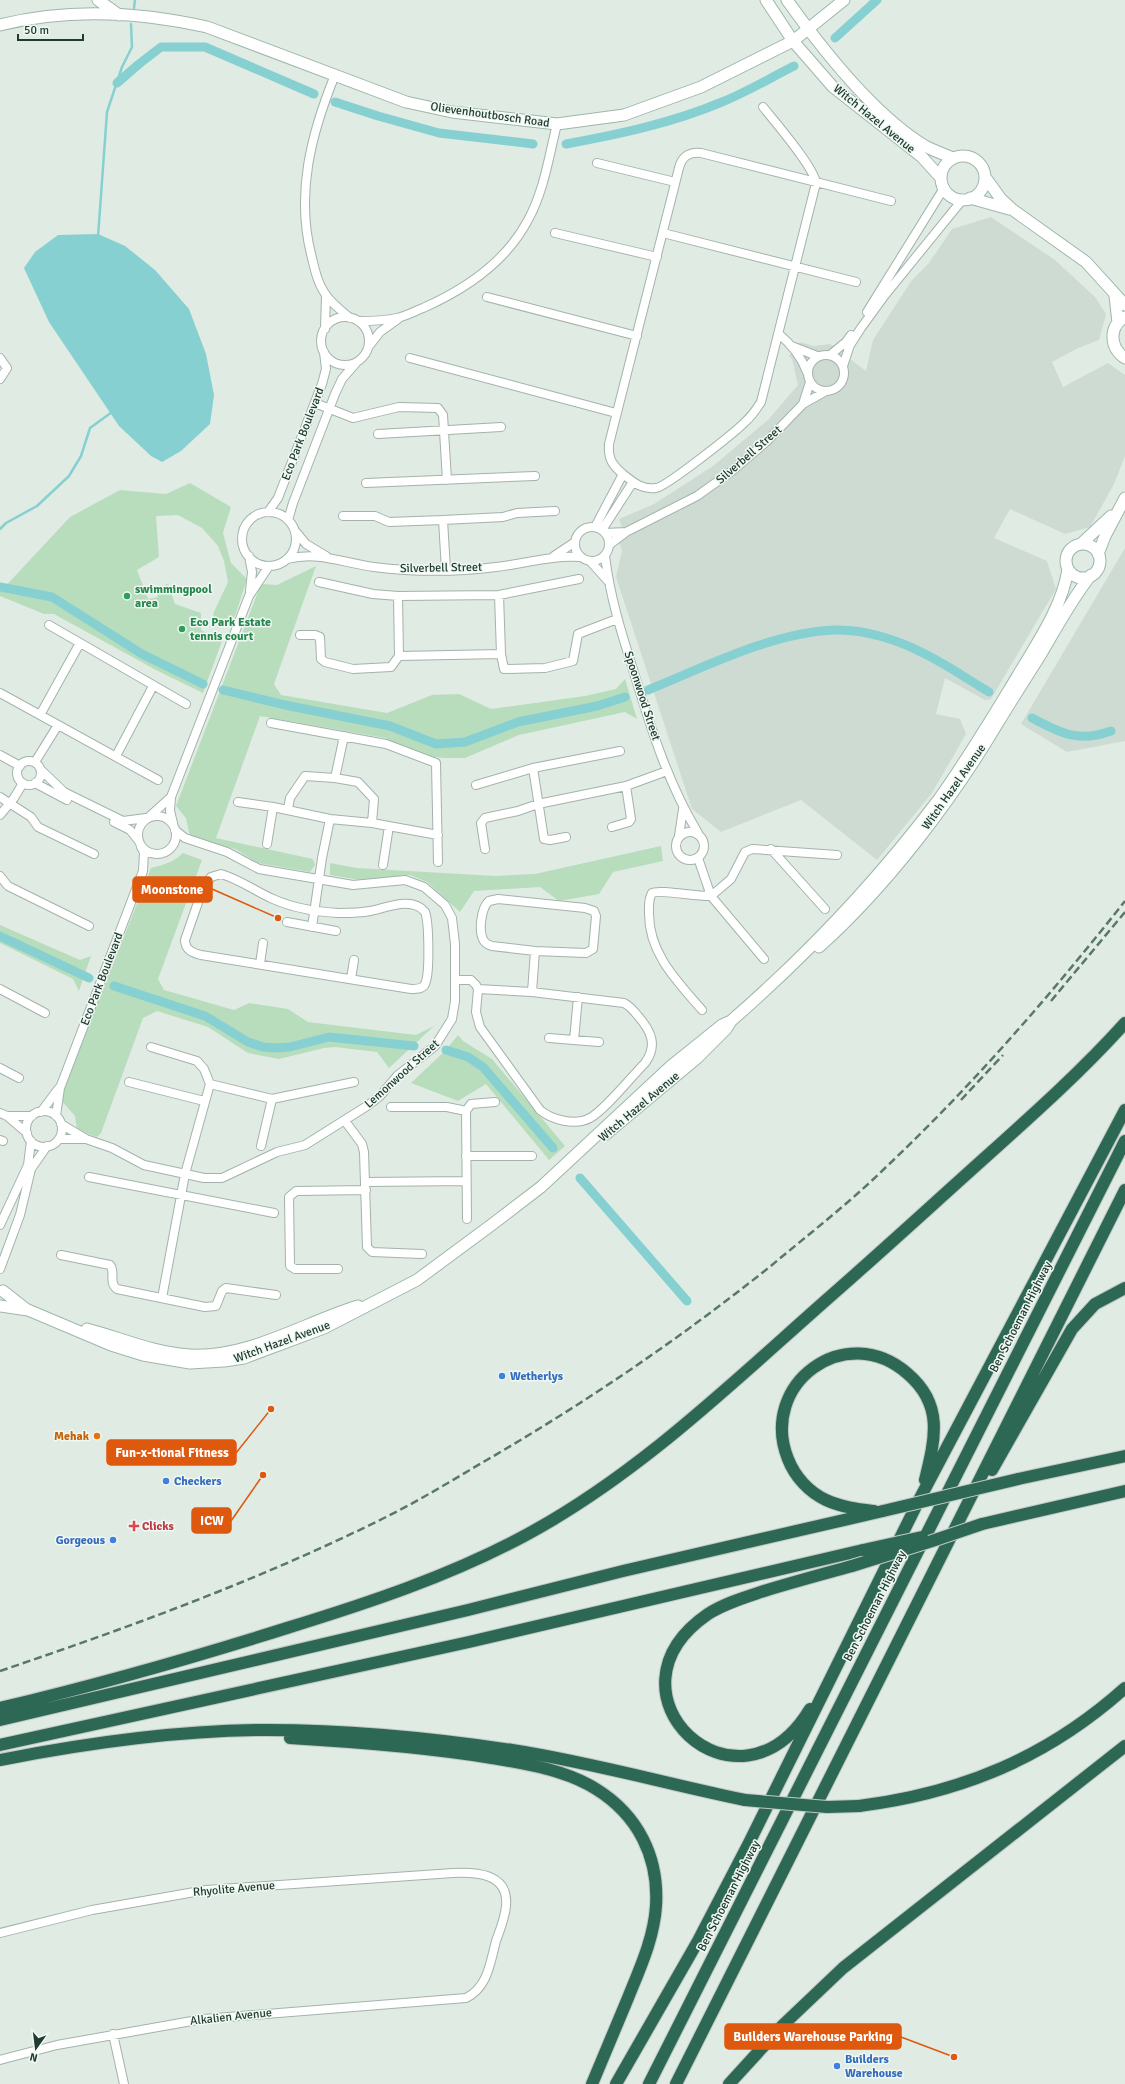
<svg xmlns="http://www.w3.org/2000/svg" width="1125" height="2084" font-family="Signika,sans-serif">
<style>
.built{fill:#cedbd3}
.green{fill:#b8ddbd}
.water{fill:#86d0d2}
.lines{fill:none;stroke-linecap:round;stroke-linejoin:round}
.stream{stroke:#86d0d2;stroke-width:2.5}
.canal{stroke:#86d0d2;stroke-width:9}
.street-casing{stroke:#a3b3ab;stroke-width:10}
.secondary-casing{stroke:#9eb7ab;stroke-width:13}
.highway-casing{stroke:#c1c8c5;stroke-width:14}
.street{stroke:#fff;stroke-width:8}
.secondary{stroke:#fff;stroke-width:11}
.highway{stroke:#2c6854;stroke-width:12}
.rail{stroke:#5a776c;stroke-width:2.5;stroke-dasharray:8 4;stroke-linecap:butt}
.highway-bridge-casing{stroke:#c1c8c5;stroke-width:14;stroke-linecap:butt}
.highway-bridge{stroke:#2c6854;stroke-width:12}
.leisure-dot{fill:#2e9e5b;stroke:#f0f8f3;stroke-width:1.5}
.shop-dot{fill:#3f7fe0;stroke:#f0f8f3;stroke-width:1.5}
.food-dot{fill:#e8710a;stroke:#f0f8f3;stroke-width:1.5}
.health-dot{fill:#e0444e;stroke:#f0f8f3;stroke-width:1.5}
.labels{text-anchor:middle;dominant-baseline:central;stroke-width:3;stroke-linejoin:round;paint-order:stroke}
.street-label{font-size:12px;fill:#203c31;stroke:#f0f8f3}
.leisure-label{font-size:12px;font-weight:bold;fill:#27864d;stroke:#f0f8f3;text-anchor:start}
.shop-label{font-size:12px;font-weight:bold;fill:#366cbe;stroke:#f0f8f3;text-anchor:start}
.food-label{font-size:12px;font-weight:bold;fill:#c56008;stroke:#f0f8f3;text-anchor:end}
.health-label{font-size:12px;font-weight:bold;fill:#be3a42;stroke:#f0f8f3;text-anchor:start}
.leader{fill:none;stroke:#de580e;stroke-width:1.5}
.callout-dot{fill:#de580e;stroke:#f0f8f3;stroke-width:1.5}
.callout{fill:#de580e;stroke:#de580e;stroke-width:1.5}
.callout-label{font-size:13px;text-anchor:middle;font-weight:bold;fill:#fff}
</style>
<rect width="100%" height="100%" fill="#e0ebe4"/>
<!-- built -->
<path class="built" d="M991,217L1055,260L1095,297L1106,314L1099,340L1076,349L1052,362L1063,387L1108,363L1125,375V456L1114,484L1090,527L1065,534L1010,509L994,538L1047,561L1056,589L991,699L985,700L945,678L936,714L960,719L966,734L932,793L877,860L801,800L721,832L692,809L616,577L622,551L615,531L622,528L619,519L654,504L713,466L768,420L798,385L792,359L789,356L800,342L814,346L830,344L866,371L873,340L912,280L929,263L952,229Z
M1125,548V741L1067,752L1021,724Z"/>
<!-- green -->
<path class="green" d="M190,483L231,507L223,533L231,563L247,579L235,616L228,625L217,624L213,614L228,582L224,561L218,546L202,528L178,515L156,516L159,557L137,570L148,599L158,597L154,588L168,584L175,604L201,613V630L222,641L203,693L156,670L54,614H44L0,596V592L70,517L120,490L166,494Z
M316,566L274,684L281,695L387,713L432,695L459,694L491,709L585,696L616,689L625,679L637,719L625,712L519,735L465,758H445L424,756L385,738L260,716L216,838L313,859L315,865L310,872L258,863L235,849L190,837L186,818L176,806L261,584L277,585Z
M661,846L663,861L613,872L599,894L559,901L540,887L474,891L460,912L427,882L410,875L360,880L330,875V863L357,868L495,876L535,874Z
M183,853L202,860L158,979L164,990L234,1010L249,1003L288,1009L308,1022L416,1035L434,1026L389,1068L377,1052L335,1047L324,1048L279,1059L248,1053L208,1027L157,1011L143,1018L101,1133L97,1137L77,1130L75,1116L60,1099L151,868C163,865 174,862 183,853Z
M0,925L80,960L91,956L79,991L73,979L0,943Z
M458,1035L463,1041L492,1059L565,1146L549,1160L486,1084L458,1101L411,1083L446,1050Z"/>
<!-- water -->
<path class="water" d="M98,234L125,246L155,270L189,309L206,354L214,395L210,424L181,451L162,462L151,456L119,426L49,322L24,268L35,252L58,235Z"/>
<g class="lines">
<!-- stream -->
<path class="stream" d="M134,8L135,0
M98,237L107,112L122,67L132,47L131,24
M0,529L6,523L37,506L69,476L81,456L90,428L112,412"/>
<!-- canal -->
<path class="canal" d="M835,38L877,0
M117,83L139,64L161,47H205L314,94
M335,102L378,116L439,133L533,144
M566,144C620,134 672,123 722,102C747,92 770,78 794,66
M0,587L52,597L142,654L203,684
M223,690L285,705L390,726L436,744L465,742L518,722L597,706L625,697
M648,690C705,667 773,632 835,630C864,629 898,640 923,653C946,664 967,679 989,692
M1032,718C1060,733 1078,743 1111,731
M0,936L89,978
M114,986L205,1016L248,1042L263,1047L276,1048L290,1047L329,1037L414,1046
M446,1050L468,1057L483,1067L553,1148
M580,1178L687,1301"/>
<!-- street casing -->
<g class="street-casing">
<path id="street" d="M335,75C311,134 295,195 312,258C315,271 318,284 326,295C332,304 342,311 350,318
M763,107C775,122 814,167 816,183L761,402C756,410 751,417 744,423C734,433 666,487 656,488C643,490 634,483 624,475C612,465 608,459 609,444L679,168C682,156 689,152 701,153L891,201
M597,163L675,182
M555,233L657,257
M663,233L856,282
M487,297L637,336
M867,312L944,188
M321 341a24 24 0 1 1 48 0a24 24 0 1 1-48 0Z
M358,321C371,321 384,321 397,318C406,316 415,311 423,308C466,289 506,262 528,220C544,191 549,156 557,124
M325,329L326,295
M779,334C792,345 801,356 807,372
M369,346L380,332L398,319
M794,347L817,356
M808 373a18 18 0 1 1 36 0a18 18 0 1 1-36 0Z
M830,355L846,342L851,335
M0,358L7,368L0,379
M410,358L616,413
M843,366L850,345L861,328L885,295L963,199
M315,403L353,418L399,407L438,408L443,415L447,480
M803,404L810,382
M378,434L501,427
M366,483L535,476
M268,512L278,498L322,384L326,369L324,352
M242 539a27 27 0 1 1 54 0a27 27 0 1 1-54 0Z
M343,516H375L389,522L443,520L503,517L517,513L555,511
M288,520L293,503L335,394L342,379L356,363
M443,520L446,570
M575 544a17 17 0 1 1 34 0a17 17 0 1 1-34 0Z
M595,527L623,474
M602,530L633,482
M296,532L306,544L326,556
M605,533L626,532
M609,545L626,532L697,496L732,471L766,442L803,404L826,391
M249,556L252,572L250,591
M554,556L575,542
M605,556C610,598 623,638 636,679C652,732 669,785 698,833
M287,559C320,551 342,563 374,567C413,572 456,572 496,567C524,564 551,555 580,557
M590,561L608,581
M319,582L373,594L398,596L499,595L579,579
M499,595L501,654L504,669L545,668L573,661L578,634L617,619
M49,625L186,704
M300,635H315L320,637L321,659L325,662L353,669L391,667L399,656L398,596
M399,656L501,654
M0,693L158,780
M40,715L80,643
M271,723L386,744L436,763L438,862
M0,755L20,766
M116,756L153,686
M17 773a12 12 0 1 1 24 0a12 12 0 1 1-24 0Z
M35,762L58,725
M41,770L64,792L123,821L146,818
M335,778L344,736
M35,783L67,800
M476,785L533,768
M0,797L31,817L38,827L94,854
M238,802L273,807
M288,809L290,798L305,776L335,778L358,782L374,799L372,823
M0,815L14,798L23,783
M138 835a19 19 0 1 1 38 0a19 19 0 1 1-38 0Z
M150,816L171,797
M114,822L130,830L138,840
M173,823L170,811L171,797L249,596L269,566
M612,827L629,822L631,819L626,786
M676 846a14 14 0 1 1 28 0a14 14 0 1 1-28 0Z
M679,836L683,809
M566,837L550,840L544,839L533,768L620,751
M267,844L273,807L330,819L372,823L438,835
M485,849L481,823L485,818L518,811L538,804L626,786L667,771
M771,849L825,909
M698,858L711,896L731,879L745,852L752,849L837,855
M383,865L389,826
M221,874C241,880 255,891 273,899C293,908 318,912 339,913C349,913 360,913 370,911C386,908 412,896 425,912C429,922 430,975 425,984C423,989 417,989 411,989L201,955C193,953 185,950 185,940L202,891L211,877Z
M0,876L8,886L89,926
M498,899L585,908L594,911L596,916L593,949L586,953L535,951L492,946C488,945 486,944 484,941C478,932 481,908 489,901Z
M287,922L336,931
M312,927L322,858L330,819
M260,964L263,943
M351,979L354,960
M455,980H471L476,985L478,989L476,1012L480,1027L540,1110C552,1120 575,1126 590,1118C605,1110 632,1076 645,1063C658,1045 651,1031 638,1016C634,1011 630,1006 624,1003L532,992L478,989
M0,989L45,1013
M532,992L535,951
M702,1010C678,982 649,954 649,914C649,907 648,900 652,893C659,889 698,897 711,896L764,959
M549,1038L599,1042
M574,1040L578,997
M151,1047L197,1061L204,1069L210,1084L185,1174L162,1298
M0,1068L19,1078
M129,1082L204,1101
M210,1084L272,1099L354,1082
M391,1107H447L466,1111
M26 1129a18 18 0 1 1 36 0a18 18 0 1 1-36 0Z
M41,1112L59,1088
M0,1113L7,1116L27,1133
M7,1116H32
M56,1116L60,1088L143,871L144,852L141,847
M345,1121L362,1144L364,1152L367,1247L372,1252L422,1254
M61,1124L86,1139L112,1148L144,1165L204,1178H222L277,1152L305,1145L367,1106L380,1096L397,1076L435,1046L452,1019L455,1001V944L452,918L445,905L424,887L405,880L353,885L259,869L227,852L185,838L175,830
M59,1139H85
M0,1140L3,1141
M261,1146L272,1099
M466,1156H532
M89,1177L274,1213
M366,1182L466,1181
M467,1219L466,1111L471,1104L495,1102
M0,1225L28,1165L31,1141
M61,1255L110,1265C116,1272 108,1282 117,1289L205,1307L216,1306L222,1291L226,1288L276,1295
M0,1269L20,1215L31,1169L47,1146
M338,1269H295L290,1266L289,1197L296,1191L366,1190
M0,1933L92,1910L206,1890L453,1873C476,1872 509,1873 506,1906C505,1918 500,1930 496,1941C490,1963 488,1987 466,1998L203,2019L57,2045L0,2060
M113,2034L124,2084"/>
</g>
<!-- secondary casing -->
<g class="secondary-casing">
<path id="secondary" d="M98,0L119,15
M766,0L793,41L833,87L922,157L941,178
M787,0C822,49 874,115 925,146C934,151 944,154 953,158
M0,25C67,8 140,12 207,27L406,102L452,112L557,124L624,115L701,87L793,41L844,0
M941 178a22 22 0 1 1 44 0a22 22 0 1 1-44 0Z
M985,177L1001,199L1013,210L1086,262L1125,305
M970,198L1009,209
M1115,296L1118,322
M1125,317C1108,327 1110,348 1125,358
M1081,544L1111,516
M1066 561a17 17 0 1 1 34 0a17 17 0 1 1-34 0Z
M1098,554L1105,536L1125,498
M819,947C888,885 952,800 999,721C1013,698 1027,676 1041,654C1057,627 1071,600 1091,575
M606,1134L697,1058L726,1029L731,1021C808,954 878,880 939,799C967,760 992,718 1017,677C1037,643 1062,608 1068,569
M3,1291L26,1309
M0,1306L28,1310L111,1345L143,1355L190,1363L224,1361L244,1358L324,1328L417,1280L494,1223L541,1187L671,1066L722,1025L731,1021
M87,1329C121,1338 154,1353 190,1355C249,1358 303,1323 358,1306"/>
</g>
<!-- highway casing -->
<g class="highway-casing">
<path id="highway" d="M992,1470L1072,1329L1095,1304L1125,1288
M1018,1479L1125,1456
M874,1511C858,1509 841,1507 826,1500C809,1492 795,1477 788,1459C758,1384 846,1319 908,1374C944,1405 935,1439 925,1480
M982,1524L1125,1491
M0,1708C97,1685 192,1658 287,1628C368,1603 450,1576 526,1535C641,1473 735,1380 833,1294C882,1251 930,1207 979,1163C1029,1118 1080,1073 1125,1023
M810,1709C738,1828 593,1693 708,1614C725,1603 746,1597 764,1591C793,1582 823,1574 852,1566
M0,1720L468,1610L623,1571L883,1511
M290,1738C358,1742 425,1747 492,1758C527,1764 566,1770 596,1789C638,1815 659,1857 656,1906C654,1938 640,1968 628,1998C616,2026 604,2055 592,2084
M0,1745L469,1642L863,1550
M0,1760C87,1743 178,1730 267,1730C348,1730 431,1738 512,1750C590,1762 667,1784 745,1800
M859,1806C962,1793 1048,1757 1125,1688
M616,2084L698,1941L749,1843L919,1500L1125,1110
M649,2084L1125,1141
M676,2084L1125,1190
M729,2084L783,2025L843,1968L1125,1746"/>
</g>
<!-- street -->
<use href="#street" class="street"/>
<!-- secondary -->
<use href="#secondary" class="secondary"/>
<!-- highway -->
<use href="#highway" class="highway"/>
<!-- rail -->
<path class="rail" d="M1051,1001L1125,912
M961,1100L1003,1055
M0,1671C130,1627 259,1580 382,1519C417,1502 451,1481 485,1461C585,1403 681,1338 772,1265C809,1234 848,1204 883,1170C971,1087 1050,996 1125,901"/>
<!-- highway-bridge casing -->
<g class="highway-bridge-casing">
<path id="highway-bridge" d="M883,1511L1018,1479
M863,1550L922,1537
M852,1566L932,1541L982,1524
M745,1800L827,1807L859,1806"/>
</g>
<!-- highway-bridge -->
<use href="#highway-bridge" class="highway-bridge"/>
</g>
<!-- markers -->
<g class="leisure-dot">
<circle cx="127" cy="596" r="4"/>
<circle cx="182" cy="629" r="4"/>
</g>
<g class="shop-dot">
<circle cx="502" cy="1376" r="4"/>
<circle cx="166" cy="1481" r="4"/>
<circle cx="113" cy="1540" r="4"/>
<circle cx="837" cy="2066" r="4"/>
</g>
<circle class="food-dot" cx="97" cy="1436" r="4"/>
<path class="health-dot" d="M132 1520h4v4h4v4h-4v4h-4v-4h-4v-4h4z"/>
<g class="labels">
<!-- street labels -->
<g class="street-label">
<text transform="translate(490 115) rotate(8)">Olievenhoutbosch Road</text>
<text transform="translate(874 119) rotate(39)">Witch Hazel Avenue</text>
<text transform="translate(303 434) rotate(-69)">Eco Park Boulevard</text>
<text transform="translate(749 455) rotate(-41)">Silverbell Street</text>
<text transform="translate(441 568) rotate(-1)">Silverbell Street</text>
<text transform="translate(642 696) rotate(72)">Spoonwood Street</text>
<text transform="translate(954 787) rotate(-55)">Witch Hazel Avenue</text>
<text transform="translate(102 979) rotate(-69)">Eco Park Boulevard</text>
<text transform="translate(402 1074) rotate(-42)">Lemonwood Street</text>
<text transform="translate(639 1107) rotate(-40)">Witch Hazel Avenue</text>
<text transform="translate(1021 1317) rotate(-63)">Ben Schoeman Highway</text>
<text transform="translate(282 1342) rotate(-20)">Witch Hazel Avenue</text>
<text transform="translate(875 1606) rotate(-63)">Ben Schoeman Highway</text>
<text transform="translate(234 1889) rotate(-5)">Rhyolite Avenue</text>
<text transform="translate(729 1896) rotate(-63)">Ben Schoeman Highway</text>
<text transform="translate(231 2017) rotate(-6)">Alkalien Avenue</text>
</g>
<!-- leisure labels -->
<g class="leisure-label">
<text x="135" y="589">swimmingpool<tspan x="135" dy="14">area</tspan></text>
<text x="190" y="622">Eco Park Estate<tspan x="190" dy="14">tennis court</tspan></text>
</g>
<!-- shop labels -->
<g class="shop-label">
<text x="510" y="1376">Wetherlys</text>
<text x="174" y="1481">Checkers</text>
<text x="105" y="1540" text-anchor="end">Gorgeous</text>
<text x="845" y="2059">Builders<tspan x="845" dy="14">Warehouse</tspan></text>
</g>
<!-- food labels -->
<g class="food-label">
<text x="89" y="1436">Mehak</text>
</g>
<!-- health labels -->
<g class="health-label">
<text x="142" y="1526">Clicks</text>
</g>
</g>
<!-- callouts -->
<path class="leader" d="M278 918L212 889M271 1409L236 1453M263 1475L231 1521M954 2057L901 2037"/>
<g class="callout-dot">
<circle cx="278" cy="918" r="4"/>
<circle cx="271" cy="1409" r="4"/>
<circle cx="263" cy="1475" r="4"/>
<circle cx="954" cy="2057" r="4"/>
</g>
<g class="callout">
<rect x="133" y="877" width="79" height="25" rx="4"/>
<rect x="107" y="1440" width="129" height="25" rx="4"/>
<rect x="192" y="1508" width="39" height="25" rx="4"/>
<rect x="725" y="2024" width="176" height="25" rx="4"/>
</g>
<g class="callout-label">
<text x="172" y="894">Moonstone</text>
<text x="172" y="1457">Fun-x-tional Fitness</text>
<text x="212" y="1525">ICW</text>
<text x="813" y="2041">Builders Warehouse Parking</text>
</g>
<!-- north arrow -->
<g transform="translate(36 2048) rotate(194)" stroke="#f0f8f3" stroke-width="3" paint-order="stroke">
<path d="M0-3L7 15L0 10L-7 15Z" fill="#203c31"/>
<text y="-6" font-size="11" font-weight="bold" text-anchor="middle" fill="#203c31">N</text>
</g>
<!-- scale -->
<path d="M18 34v6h65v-6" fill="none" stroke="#203c31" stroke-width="2"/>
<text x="24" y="34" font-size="12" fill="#203c31" stroke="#f0f8f3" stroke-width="3" paint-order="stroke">50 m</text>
</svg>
